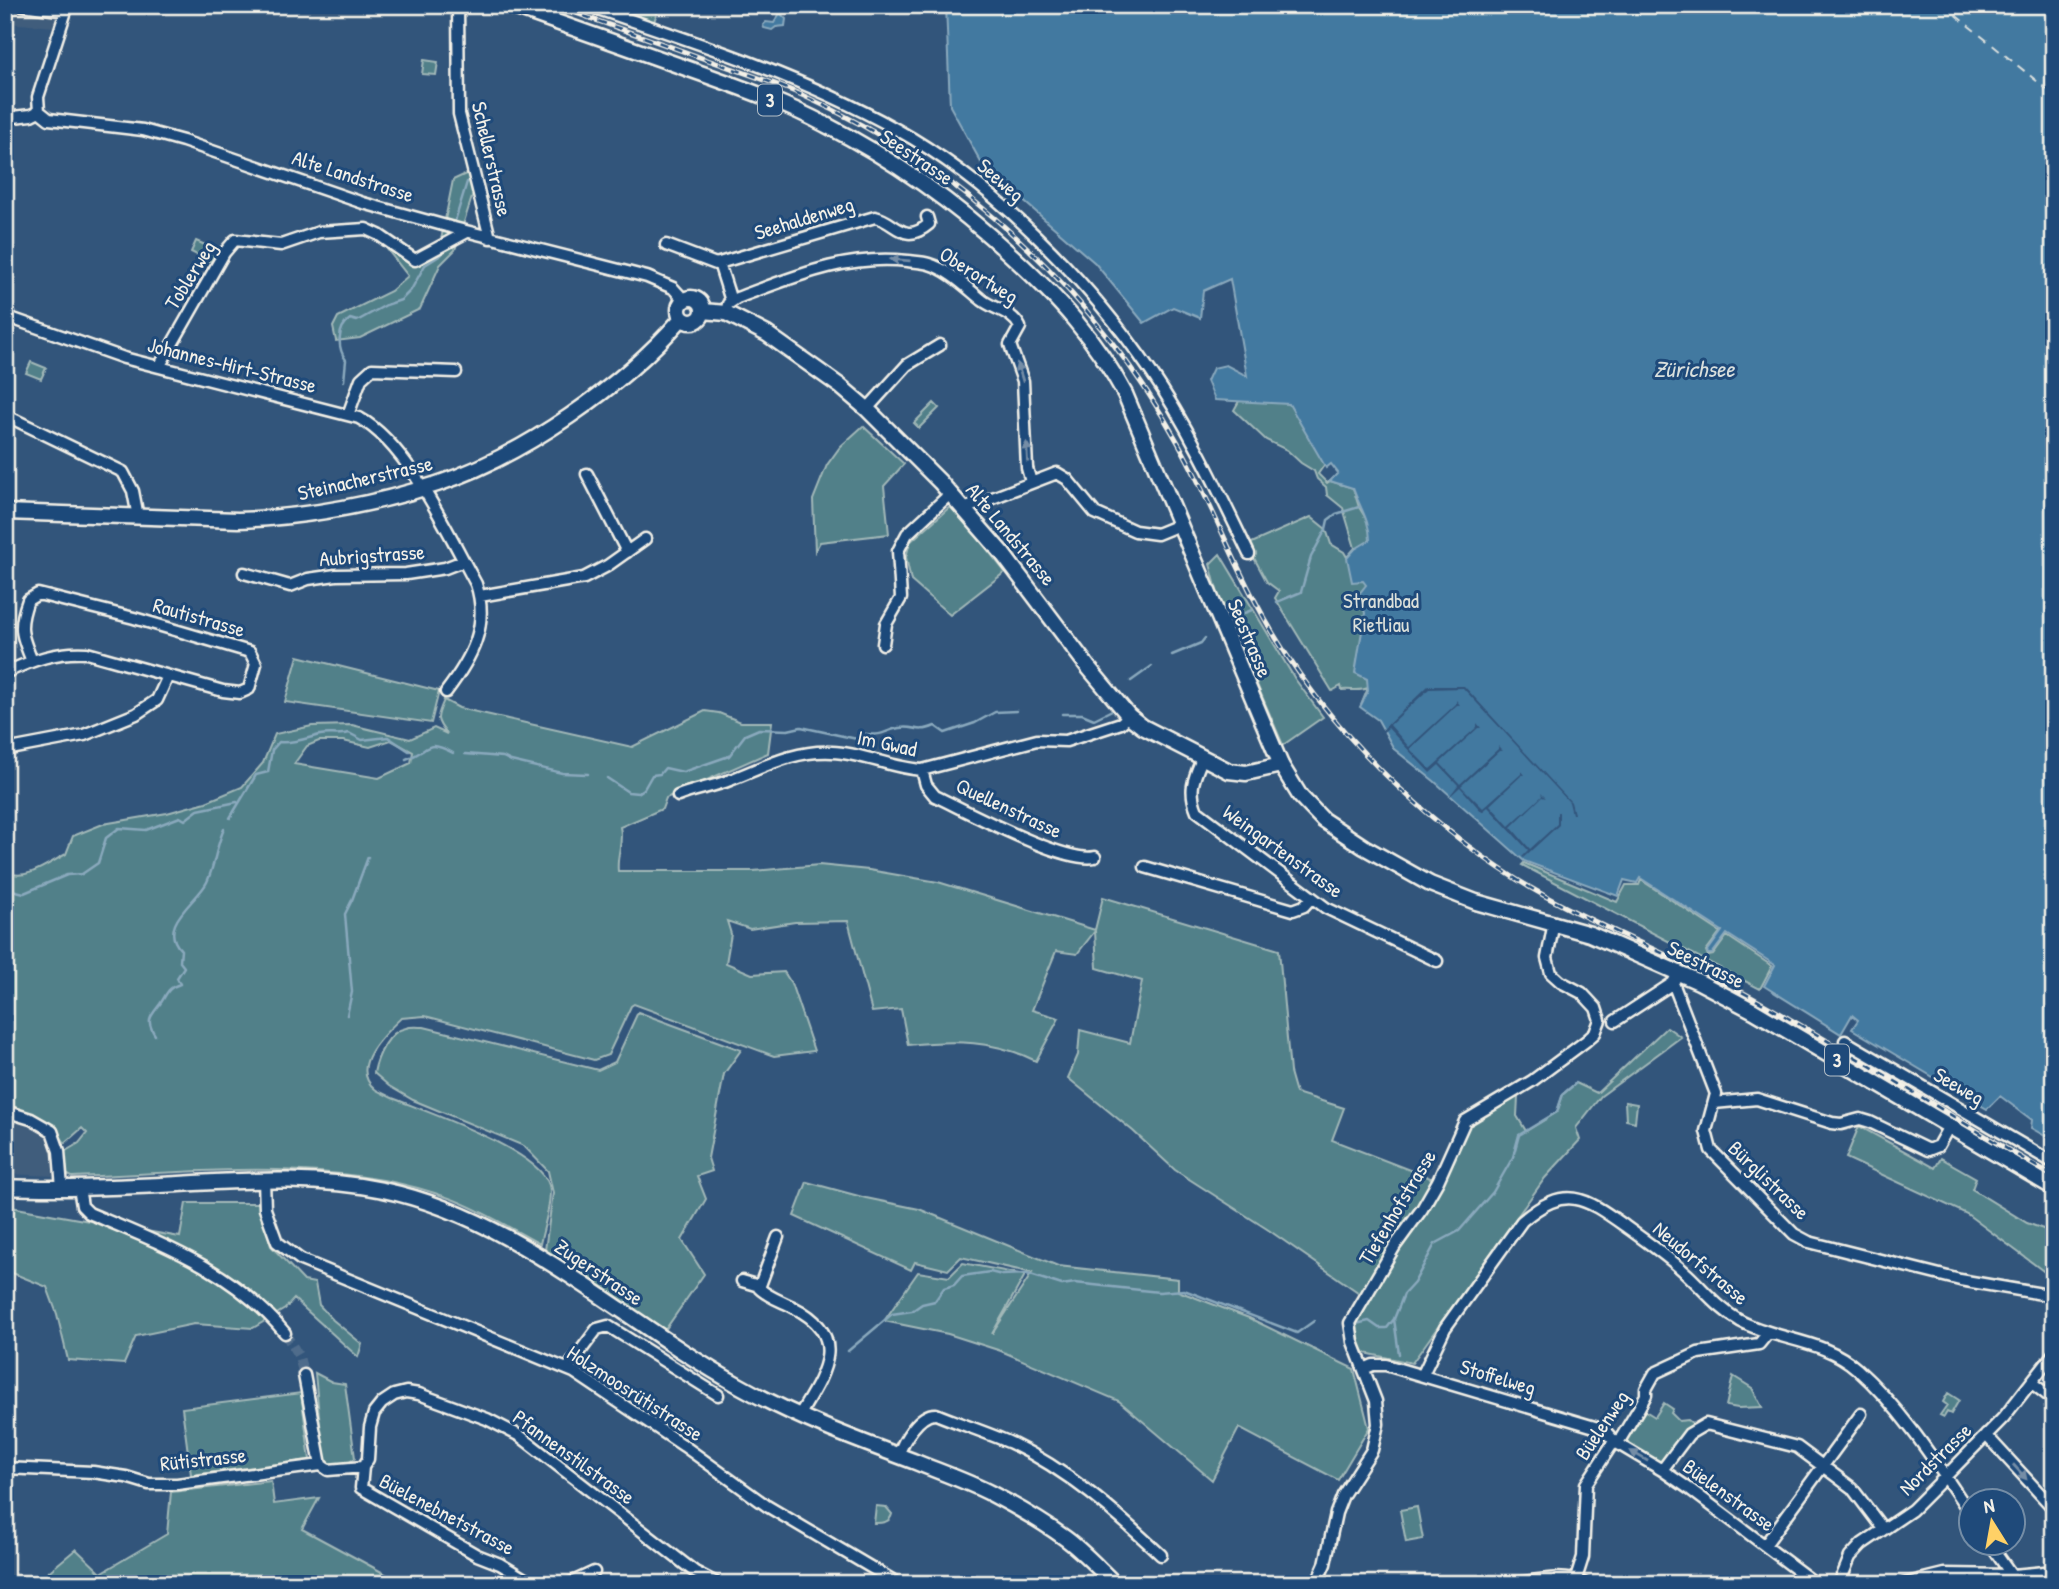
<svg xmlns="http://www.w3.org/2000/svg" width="2059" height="1589" font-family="'Patrick Hand',sans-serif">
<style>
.built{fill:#3f5d7c}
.green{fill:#518089;stroke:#a2b8b8;stroke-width:2;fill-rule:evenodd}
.water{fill:#4379a0;stroke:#8aa9bd;stroke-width:2}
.pier{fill:#32557b}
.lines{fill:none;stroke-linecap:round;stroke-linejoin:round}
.stream{stroke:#8aa9bd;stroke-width:2.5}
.ferry{stroke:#d9dfdd;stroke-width:2;stroke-dasharray:9 7;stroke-linecap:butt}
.street-tunnel{stroke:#4f6c8b;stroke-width:10;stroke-dasharray:10 5;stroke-linecap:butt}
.street-casing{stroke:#f4f1e8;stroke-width:15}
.secondary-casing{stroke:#f4f1e8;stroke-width:19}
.primary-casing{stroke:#f4f1e8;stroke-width:19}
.street{stroke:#1f4a7a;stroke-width:10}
.secondary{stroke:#1f4a7a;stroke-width:14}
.primary{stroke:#1f4a7a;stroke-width:14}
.rail-casing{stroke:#f4f1e8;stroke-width:5}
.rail{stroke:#1f4a7a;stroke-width:2.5;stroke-dasharray:8;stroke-linecap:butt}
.oneway{fill:#748da6}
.labels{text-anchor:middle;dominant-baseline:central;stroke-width:6;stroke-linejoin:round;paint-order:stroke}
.shield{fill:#1f4a7a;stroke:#b4bfc7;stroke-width:2}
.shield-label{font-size:19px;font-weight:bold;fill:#f4f1e8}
.street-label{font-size:21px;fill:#f4f1e8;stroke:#1f4a7a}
.park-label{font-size:21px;fill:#dce0da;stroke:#1f4a7a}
.water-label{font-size:23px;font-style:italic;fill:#d9dfdd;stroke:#1f4a7a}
</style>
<rect width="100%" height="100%" fill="#32557b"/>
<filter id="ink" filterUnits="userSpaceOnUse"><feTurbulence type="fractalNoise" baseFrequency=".0143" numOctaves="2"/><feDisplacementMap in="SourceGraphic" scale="14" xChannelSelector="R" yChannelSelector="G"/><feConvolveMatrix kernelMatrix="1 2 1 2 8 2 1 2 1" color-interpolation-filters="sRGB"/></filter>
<g filter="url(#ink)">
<!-- built -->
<path class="built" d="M5,5H60L54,27L5,23Z
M5,1115L44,1129L55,1150L57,1176L5,1174Z"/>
<!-- green -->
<path class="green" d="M586,5H660L652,27Z
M424,60L438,62L436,75L422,74Z
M470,172L473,194L455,250L440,265L420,309L360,338L336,341L333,327L338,317L391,291L408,276L386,248L419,265L439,250L453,180Z
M196,241L217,250L211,262L191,252Z
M31,362L46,368L41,379L26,373Z
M1283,392L1327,461L1318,474L1327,483L1330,481L1353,488L1359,507L1370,525L1455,597L1362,703L1368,688C1359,692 1352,689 1342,690L1341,686L1332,691L1275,598L1279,591L1267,582L1247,545L1311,517L1326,529L1331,544L1344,552L1347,557L1355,548L1343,508L1327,495L1326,487L1317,479L1314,471L1301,463L1287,450L1266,440L1234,410L1243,394Z
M934,403L939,408L919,428L914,423Z
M863,426L904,464L884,486L889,534L820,542L815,551L813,500L827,465L840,447Z
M952,505L1005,572L950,615L911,581L906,557L910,542Z
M1220,554L1295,679L1323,717L1283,745L1218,594L1210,564Z
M298,656L439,691L431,723L285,702Z
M444,700L459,708L632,747L705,711L719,713L741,722H772L768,753L666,798L662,809L620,827C624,842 616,856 618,871H753L819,865L869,870L938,882L1095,930L1103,897L1279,950L1290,1072L1296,1093L1344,1108L1332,1140L1438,1181L1465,1121L1513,1093L1518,1097L1517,1116L1526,1131L1557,1112L1563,1094L1576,1083L1597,1093L1667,1027L1681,1037L1601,1096L1576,1128L1580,1140L1545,1178L1412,1363L1365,1353C1349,1330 1354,1322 1365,1297L1267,1229L1175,1170L1133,1131L1068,1078L1078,1055L1080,1030L1130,1043L1142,981L1097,968L1095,931L1077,954L1056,951L1032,1010L1059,1018L1036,1061C994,1040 954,1040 908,1045L901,1009L872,1012L848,921L795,922L750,929L727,921L731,934L726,963L752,974L784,972L791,983L814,1051L774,1056L634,1004L631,1006L608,1055L594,1060L425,1016L401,1018C385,1033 348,1067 375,1089C379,1092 385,1094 390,1097C426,1112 537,1149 549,1185C553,1198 543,1230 540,1244C510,1228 480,1209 449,1198C334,1155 193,1173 72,1177L64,1173V1152L79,1143L87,1133L82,1128L65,1143L51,1123L5,1103V871C24,883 49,863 66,854L73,836L103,824L167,813L206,802L242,787L263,763L275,734L312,726L352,725L410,739L434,728L447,734C435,720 436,718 444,700ZM391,740L413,752L411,763L379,778L294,764L307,746L319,741H343L370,747Z
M1524,863L1617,902L1626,885H1639L1641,880L1720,932L1706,951L1708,956L1713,955L1727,936L1772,966L1760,989L1522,865Z
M638,1012L741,1050L724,1074L708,1158L712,1171L697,1176L706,1199L682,1240L704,1274L665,1330L545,1250L553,1193L548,1171L524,1146L413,1100L389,1086L374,1073C377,1057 388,1031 406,1028C411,1026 418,1027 424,1027L598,1070L615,1062Z
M1625,1102L1637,1104L1635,1122L1626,1120Z
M1859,1126L1935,1168L1941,1158L1976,1178L1972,1189L2027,1223L2054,1233V1279L1967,1214L1846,1158Z
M807,1182L866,1198L919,1209L1058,1266L1178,1279V1291L1249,1318L1354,1369L1369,1428L1338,1480L1239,1428L1212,1480L1119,1401L1001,1351L948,1334L884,1321L918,1272L949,1277L963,1263L1025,1275L992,1334L1032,1273L961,1257L948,1270L915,1262L911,1270L794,1216Z
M186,1203H259L271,1246L304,1281L315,1283L319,1305L333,1320L362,1344L358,1357L294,1299L285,1309L253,1328L194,1324L136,1336L124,1364L68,1360L57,1314L47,1287L5,1270V1206L180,1237Z
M315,1373L332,1382L345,1384L355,1458L343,1467L328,1464L323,1459Z
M1733,1376L1752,1388L1762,1407L1738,1408L1726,1406Z
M301,1393L310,1460L191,1475L182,1408Z
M1948,1393L1959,1400L1951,1414L1947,1412L1944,1417L1940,1415L1947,1405L1943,1402Z
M1664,1403L1673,1409L1671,1413L1679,1421L1688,1420L1693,1424L1664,1461L1660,1462L1626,1443L1625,1440L1642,1409L1655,1417Z
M271,1481L274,1504L319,1498L302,1529L404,1584H34L76,1549L101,1573L167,1534L171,1492Z
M876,1506L886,1507L892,1514C890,1523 882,1523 874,1523Z
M1417,1507L1423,1539L1406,1542L1400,1510Z"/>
<!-- water -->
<path class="water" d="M946,5H2054V1141L2031,1128L2032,1120L2000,1096L1987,1109L1852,1029L1858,1020L1852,1015L1841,1034L1764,986L1775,965L1727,934L1712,954H1708L1707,952L1722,931L1640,878L1637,883L1624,880L1618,896L1524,861L1434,781L1394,749L1378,720L1360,707L1368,691L1367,679L1355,673L1365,613L1359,594L1366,585L1363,581L1352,582L1347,558L1355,549L1370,540C1370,521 1359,506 1353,488L1330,481L1338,473L1331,464L1326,468L1289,404L1215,400L1207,381L1213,368L1226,365L1247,376L1230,279L1203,291L1200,318L1173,307L1144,323L1095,263L983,166L950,106Z
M780,13L786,19L785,26L776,27L772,30L764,28L763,25L766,22L774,23Z"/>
<!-- pier -->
<path class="pier" d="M1428,686H1464L1571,802L1574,814H1572L1569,802L1463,688L1429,689L1390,725L1409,747L1456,704V700L1460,705H1457L1410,749L1430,769L1477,727V723L1481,728H1478L1440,763L1460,784L1498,749V746L1503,751H1499L1461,786L1483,808L1521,774V770L1525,775H1522L1490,805L1509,826L1542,796L1541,793L1546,798L1542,797L1511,827L1530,849L1557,824V812H1559V825L1523,858L1522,856L1528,850L1488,807L1482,812L1460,787L1448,798L1458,785L1439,765L1430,773L1388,728L1381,734L1380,732Z"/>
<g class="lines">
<!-- stream -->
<path class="stream" d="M455,221L467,182
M344,381L346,360C337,348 337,328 350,319L357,321L386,305L401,300L411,290L425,265L441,255L447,247
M1277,602L1301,592L1311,557L1326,529L1328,520L1336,514L1359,507
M1229,619L1252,610
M1172,655L1201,643L1205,638
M1131,681L1152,666
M1062,714H1082L1094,719L1112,710
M465,754L503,757L511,761L562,773L588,774
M406,759C431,751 424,738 453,753
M607,778L628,792L638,793L644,789L652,775L660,774L665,768L683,772L729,756L745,735L759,729L788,730L801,727L857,739L865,734C886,736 882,731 899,728C916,725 916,734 935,726L945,733L975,723L995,712L1017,711
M230,818L256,775L268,772L272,750L279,742C291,744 308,738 320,735C329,733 339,736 349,733L362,740L388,737L409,751
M5,894L12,890L24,893L67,875L82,874L98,863L106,838L119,828L146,830L180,817L185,820L198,810L237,802
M347,1015L352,992L345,914L352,900L368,857
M155,1035C145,1020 151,1016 160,1004C167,994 167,988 180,984L177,978L184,967L180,962L181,950C156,925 198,901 207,882C215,865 216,846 224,829
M1394,1319L1399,1354
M1356,1324L1369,1321L1379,1328H1387L1394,1319L1404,1294L1414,1283L1435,1244L1459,1231L1493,1192L1513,1157L1519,1135L1557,1112L1563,1094L1576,1083
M848,1351L892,1314L912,1311L922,1304L935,1301L944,1288L954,1285L962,1276L990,1272L1002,1275L1027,1274L1062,1285L1075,1283L1159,1292L1184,1290L1297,1333L1314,1321"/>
<!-- ferry -->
<path class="ferry" d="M1943,5L2054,95"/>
<!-- street-tunnel -->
<path class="street-tunnel" d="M285,1333L299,1357L304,1375"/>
<!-- street casing -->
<g class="street-casing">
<path id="street" d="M22,5L66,11
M458,5L459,114L490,238
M586,5C692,41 797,74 896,129C992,182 1089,281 1151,372C1190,429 1219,492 1249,554
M39,111L49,119L143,130L183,141L363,203L450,227L647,277L673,288L684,300
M39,111L38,97L68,5
M5,118L31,115L39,111
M666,245L716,264L719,263
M731,301L719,263L875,217C896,221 903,246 929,224L927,217
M726,313L728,304L737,298C794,277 845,254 908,261C914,262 922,262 929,264C949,270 966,287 982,300C995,310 1012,311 1020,327L1010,345L1023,381L1027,468L1031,482
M5,316L124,358L359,418C408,444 449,535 476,584C490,626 471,659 446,692
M159,367L224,253L235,240L281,245L319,232L366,229L379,235L415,260L467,232
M867,409L907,365L940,345
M5,415L123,472L133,491L138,517
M348,415L361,379L372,369L456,372
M587,474L627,552
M964,509L1057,473L1067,479L1095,513L1135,531L1157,534L1179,525
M244,573L290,586L308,579L336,575L406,574L445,568L463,561
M480,596L584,578L607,566L645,539
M883,644L886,624L901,598L898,551L907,534L950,494
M5,673C32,660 57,651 87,653L223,691L240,693L249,689L256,664L250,652L134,618L38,594L28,600C18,627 21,635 32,661
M5,750L84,735L136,714L157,700L168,676
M1202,759C1194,778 1188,790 1197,811L1326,908L1437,961
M922,770L926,785L935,796C967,811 1065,864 1095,857
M678,796C695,789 713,787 730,780C764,767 794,750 832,752C863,753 891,768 922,770L1037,740L1066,741L1121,723L1129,716
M1145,867L1293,910L1304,906L1311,898
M1673,983L1716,1094L1706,1131L1711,1150L1794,1234L1809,1242L1960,1280L2054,1296
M1615,1021L1673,983L1676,977
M1845,1041L2054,1163
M1714,1103L1757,1099L1832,1123L1841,1124L1860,1119L1870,1122L1928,1150L1938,1146L1948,1128
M5,1111L31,1119L52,1131L59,1151L62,1188
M264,1180L265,1209L277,1242L301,1260L574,1372L684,1446L767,1506L899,1584
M79,1188L82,1206L89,1213C162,1244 233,1270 285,1333
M778,1237L759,1288C768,1297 781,1301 793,1307C851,1336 824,1374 799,1416
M742,1281L759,1286
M567,1369L597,1329L608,1326L718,1395
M1364,1369L1373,1365H1386L1598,1428L1607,1433L1615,1442L1662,1470L1691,1490L1816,1584
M1423,1374L1445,1328L1522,1221C1566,1184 1584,1197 1625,1226C1647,1242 1669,1257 1688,1275C1706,1292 1719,1309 1740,1321C1778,1341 1824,1339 1857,1369C1903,1410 1938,1466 1972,1516
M304,1375L321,1465
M2032,1383L2054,1400
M1986,1435L2054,1509
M898,1456C903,1441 919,1413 936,1414C960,1424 986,1432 1011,1443C1068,1470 1115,1512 1161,1555
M5,1468L93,1472L126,1477L149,1484H177L321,1465L328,1470L363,1467
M1662,1470L1689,1434L1706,1424L1797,1447L1852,1488L1883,1529
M1990,1544L2018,1584
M1765,1545L1861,1414
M1576,1579L1583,1557L1586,1484L1611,1446L1621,1438L1639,1408L1646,1395V1389L1655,1373L1698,1353L1759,1344L1768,1333
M533,1584L500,1564L477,1555L361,1488L363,1467L368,1459L370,1427L374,1413L382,1403L394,1395L406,1392L419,1394L487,1419L520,1436L695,1572L718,1584
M568,1584L594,1572
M1316,1584L1325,1564L1336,1513L1343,1495L1372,1450L1378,1424L1376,1401L1353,1342L1350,1323L1395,1246L1422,1209L1438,1181L1465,1121L1532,1081L1586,1041L1595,1033L1600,1020L1596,1008L1582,993L1561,982L1551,973L1547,958L1554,922
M1510,1584C1535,1581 1563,1573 1586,1584
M1839,1584L1850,1557L1862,1544L1912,1510L1945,1477L2004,1417L2054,1353
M1903,1584L1944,1574L2013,1575L2054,1571"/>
</g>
<!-- secondary casing -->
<g class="secondary-casing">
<path id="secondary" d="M679 310a12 12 0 1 1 24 0a12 12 0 1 1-24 0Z
M703,311L726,313L767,334L840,386L867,409L940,482L1002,553L1088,667L1129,716L1143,727L1229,771L1246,773L1281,765
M5,512L238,520C306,517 373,505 437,484C523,456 623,386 682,318
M5,1187C68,1190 131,1187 195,1183C257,1180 321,1177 383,1190C518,1218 622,1321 740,1386C795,1417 854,1439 913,1461C940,1472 967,1481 992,1494C1017,1507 1043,1522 1065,1538C1083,1551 1099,1569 1115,1584"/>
</g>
<!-- primary casing -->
<g class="primary-casing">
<path id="primary" d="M508,5C573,28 639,51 703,74C745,89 787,104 826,125C893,159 956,204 1012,256C1059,299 1095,338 1125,394L1281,765L1300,796L1323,820L1364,847L1430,884L1476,902L1590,934L1699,982L1754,1011L2054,1188"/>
</g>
<!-- street -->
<use href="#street" class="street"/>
<!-- secondary -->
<use href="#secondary" class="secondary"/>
<!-- primary -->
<use href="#primary" class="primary"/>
<!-- rail casing -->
<g class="rail-casing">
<path id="rail" d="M553,5C603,23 653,40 702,58C736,70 771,81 804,96C963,168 1095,293 1180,446C1207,495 1227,547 1253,597C1289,667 1338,730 1395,784C1441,827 1490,866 1545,896C1608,931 1676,957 1740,991C1846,1049 1949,1115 2054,1177"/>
</g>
<!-- rail -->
<use href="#rail" class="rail"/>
</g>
<!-- one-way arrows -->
<defs><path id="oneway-solid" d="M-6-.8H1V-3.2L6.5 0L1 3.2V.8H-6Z" transform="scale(1.75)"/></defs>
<g class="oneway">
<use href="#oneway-solid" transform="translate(900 260) rotate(-175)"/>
<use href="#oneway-solid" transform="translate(1020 372) rotate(-108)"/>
<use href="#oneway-solid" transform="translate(1027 452) rotate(-93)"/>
<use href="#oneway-solid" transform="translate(1639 1456) rotate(-150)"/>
<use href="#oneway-solid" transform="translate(2020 1472) rotate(48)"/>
</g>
</g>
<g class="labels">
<!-- shield labels -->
<g class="shield">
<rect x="758" y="84.5" width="24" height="31" rx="5"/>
<rect x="1825" y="1044.5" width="24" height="31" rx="5"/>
</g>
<g class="shield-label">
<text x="770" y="100">3</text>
<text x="1837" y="1060">3</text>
</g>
<!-- street labels -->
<g class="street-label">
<text transform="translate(917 157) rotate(34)">Seestrasse</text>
<text transform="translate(492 159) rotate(77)">Schellerstrasse</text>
<text transform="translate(353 176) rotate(18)">Alte Landstrasse</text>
<text transform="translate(1001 180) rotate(41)">Seeweg</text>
<text transform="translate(804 218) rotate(-17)">Seehaldenweg</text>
<text transform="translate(190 275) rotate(-58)">Toblerweg</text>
<text transform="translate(979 275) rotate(32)">Oberortweg</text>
<text transform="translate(232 365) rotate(14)">Johannes-Hirt-Strasse</text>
<text transform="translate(365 478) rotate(-13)">Steinacherstrasse</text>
<text transform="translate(1011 534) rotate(50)">Alte Landstrasse</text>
<text transform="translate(372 555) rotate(-4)">Aubrigstrasse</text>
<text transform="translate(199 617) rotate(16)">Rautistrasse</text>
<text transform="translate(1250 638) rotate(67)">Seestrasse</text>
<text transform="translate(887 743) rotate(12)">Im Gwad</text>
<text transform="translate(1009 808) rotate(25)">Quellenstrasse</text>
<text transform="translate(1283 851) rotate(36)">Weingartenstrasse</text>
<text transform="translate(1706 964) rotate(26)">Seestrasse</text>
<text transform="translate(1959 1086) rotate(30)">Seeweg</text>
<text transform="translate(1769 1180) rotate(44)">Bürglistrasse</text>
<text transform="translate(1397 1207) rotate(-59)">Tiefenhofstrasse</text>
<text transform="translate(1701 1263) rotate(40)">Neudorfstrasse</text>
<text transform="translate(599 1272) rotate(34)">Zugerstrasse</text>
<text transform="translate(1498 1377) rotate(17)">Stoffelweg</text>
<text transform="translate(635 1393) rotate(33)">Holzmoosrütistrasse</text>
<text transform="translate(1602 1425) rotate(-56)">Büelenweg</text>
<text transform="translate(574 1457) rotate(36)">Pfannenstilstrasse</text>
<text transform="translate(203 1459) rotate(-6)">Rütistrasse</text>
<text transform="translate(1935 1459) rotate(-45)">Nordstrasse</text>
<text transform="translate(1729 1495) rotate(36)">Büelenstrasse</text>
<text transform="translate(447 1514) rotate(28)">Büelenebnetstrasse</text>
</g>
<!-- park labels -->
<g class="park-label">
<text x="1381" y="600">Strandbad<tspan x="1381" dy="24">Rietliau</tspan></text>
</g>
<!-- water labels -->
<g class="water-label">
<text x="1694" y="368">Zürichsee</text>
</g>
</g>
<!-- margin -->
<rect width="2059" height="1589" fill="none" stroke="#1f4a7a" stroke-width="28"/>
<rect x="14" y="14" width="2031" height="1561" fill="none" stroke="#f4f1e8" stroke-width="2.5" filter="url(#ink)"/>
<!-- north arrow -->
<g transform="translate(1992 1522) rotate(349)"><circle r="33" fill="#1f4a7a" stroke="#748da6" stroke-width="2"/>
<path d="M0-5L12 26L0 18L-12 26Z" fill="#ffd166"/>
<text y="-10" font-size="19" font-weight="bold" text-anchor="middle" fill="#f4f1e8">N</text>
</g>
</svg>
